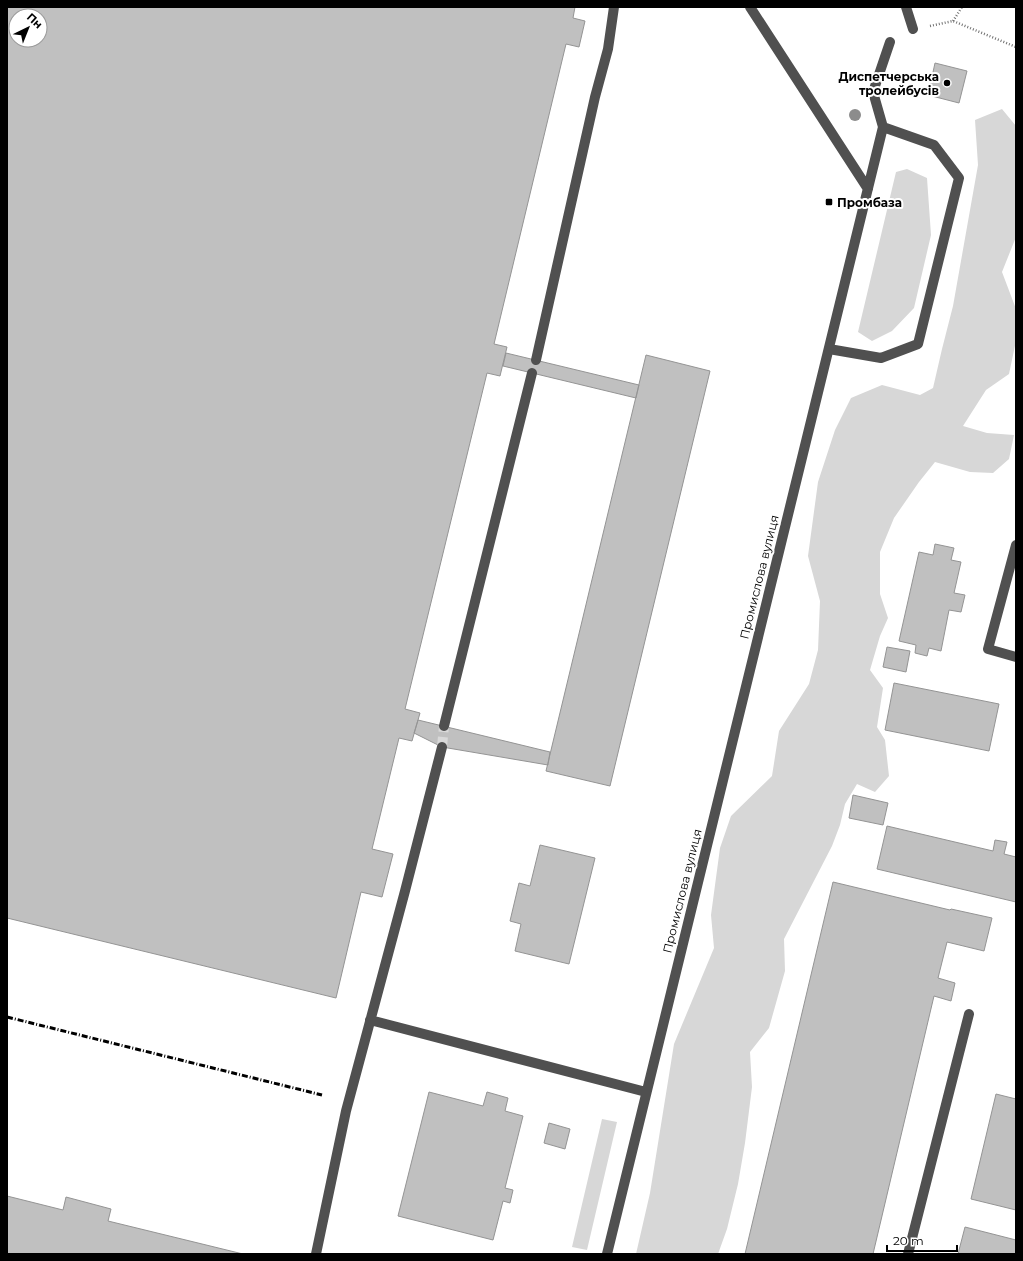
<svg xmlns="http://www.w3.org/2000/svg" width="1023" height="1261" font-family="Montserrat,sans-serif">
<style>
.green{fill:#d7d7d7}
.building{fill:#c0c0c0;stroke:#949494;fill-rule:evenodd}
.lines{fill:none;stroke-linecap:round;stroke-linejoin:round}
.minor-tunnel{stroke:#d9d9d9;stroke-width:10;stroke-dasharray:10 5;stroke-linecap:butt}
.path{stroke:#727272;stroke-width:2.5;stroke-dasharray:1 2;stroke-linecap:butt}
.minor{stroke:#505050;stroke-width:10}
.rail{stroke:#000;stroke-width:3;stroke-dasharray:6 2 1 2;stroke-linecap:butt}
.tree{fill:#8c8c8c}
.poi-dot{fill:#000;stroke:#fff;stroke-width:1.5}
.labels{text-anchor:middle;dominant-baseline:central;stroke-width:4;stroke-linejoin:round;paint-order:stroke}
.poi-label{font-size:12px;font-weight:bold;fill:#000;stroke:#fff;text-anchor:end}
.street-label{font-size:12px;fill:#000;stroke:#fff}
</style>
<rect width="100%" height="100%" fill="#fff"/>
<!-- green -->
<path class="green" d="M1002,109L1016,126V237L1002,272L1016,309V341L1009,374L986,390L963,426L987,433L1014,435L1009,459L993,473L970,472L935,462L919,482L894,518L880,552V594L888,618L880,636L870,670L883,688L877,727L885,740L889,776L875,792L857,784L845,804L840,825L832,846L784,939L785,971L769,1028L750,1052L752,1087L745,1143L738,1184L727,1229L718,1254H636L650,1193L674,1044L714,948L711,915L720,848L731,816L772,776L779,731L809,684L818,650L820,601L808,556L818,482L835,430L851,398L882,385L920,395L933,388L942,349L953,306L978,165L975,120Z
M907,169L927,178L931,235L914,308L892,331L872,341L858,332L896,172Z
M602,1119L617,1122L587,1250L572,1247Z"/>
<!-- building -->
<path class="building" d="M7,7H575L573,18L585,21L579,47L566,44L494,344L507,347L500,376L487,373L405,709L420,713L412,741L399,738L372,849L393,854L382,897L361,892L336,998L7,918ZM16,16H40V40H16Z
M935,63L967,71L959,103L928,95Z
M506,353L639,385L636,398L503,366Z
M646,355L710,371L610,786L546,771Z
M935,544L954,548L951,560L961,562L954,593L965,595L961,612L949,610L941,651L929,648L927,656L915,653L916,645L899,641L919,552L933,555Z
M887,647L910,651L906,672L883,667Z
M894,683L999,704L989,751L885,730Z
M418,720L550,752L548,765L442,747L414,733Z
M853,795L888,803L883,825L849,818Z
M887,826L993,851L995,840L1007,842L1004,854L1016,857V902L877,869Z
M540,845L595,858L569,964L515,951L521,924L510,921L519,883L530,886Z
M833,882L950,910L951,909L992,918L984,951L947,942L938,978L955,983L951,1001L934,996L873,1254H745Z
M429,1092L483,1106L487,1092L508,1098L505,1111L523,1116L505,1188L513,1190L510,1203L503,1201L493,1240L398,1216Z
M996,1094L1016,1099V1210L971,1199Z
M549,1123L570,1129L565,1149L544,1143Z
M7,1196L63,1210L66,1197L111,1209L108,1221L243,1254H7Z
M965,1227L1016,1240V1254H958Z"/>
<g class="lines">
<!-- minor-tunnel -->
<path class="minor-tunnel" d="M442,747L444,726"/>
<!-- path -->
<path class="path" d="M953,21L962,7
M930,26L953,21L1016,47"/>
<!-- minor -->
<path class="minor" d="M750,7L868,189
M906,7L913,29
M829,349L881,358L918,344L959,178L934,145L883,127
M536,360L595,97L608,49L614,7
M1016,545L988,649L1016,657
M444,726L532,373
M370,1020L646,1092
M316,1254L346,1111L405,891L442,747
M607,1254L883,127L873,92L890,42
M908,1254L969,1014"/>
<!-- rail -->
<path class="rail" d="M7,1017L322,1095"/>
</g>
<!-- trees -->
<circle class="tree" cx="855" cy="115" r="6"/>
<!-- markers -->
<g class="poi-dot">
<circle cx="947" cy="83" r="4"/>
<rect x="825" y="198" width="8" height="8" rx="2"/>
</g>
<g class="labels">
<!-- poi labels -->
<g class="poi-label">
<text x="939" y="76">Диспетчерська<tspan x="939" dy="14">тролейбусів</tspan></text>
<text x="837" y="202" text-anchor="start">Промбаза</text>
</g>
<!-- street labels -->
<g class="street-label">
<text transform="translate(759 577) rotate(-76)">Промислова вулиця</text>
<text transform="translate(682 891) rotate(-76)">Промислова вулиця</text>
</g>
</g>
<!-- border -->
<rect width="1023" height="1261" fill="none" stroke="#000000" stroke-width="16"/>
<!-- north arrow -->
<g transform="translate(28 28) rotate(43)"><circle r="19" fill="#ffffff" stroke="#999999"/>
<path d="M0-3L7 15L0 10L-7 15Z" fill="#000000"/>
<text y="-6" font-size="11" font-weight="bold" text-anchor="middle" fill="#000000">Пн</text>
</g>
<!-- scale -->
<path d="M887 1245v6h70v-6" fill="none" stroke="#000000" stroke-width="2"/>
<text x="893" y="1245" font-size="12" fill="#000000" stroke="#ffffff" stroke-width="3" paint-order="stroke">20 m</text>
</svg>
